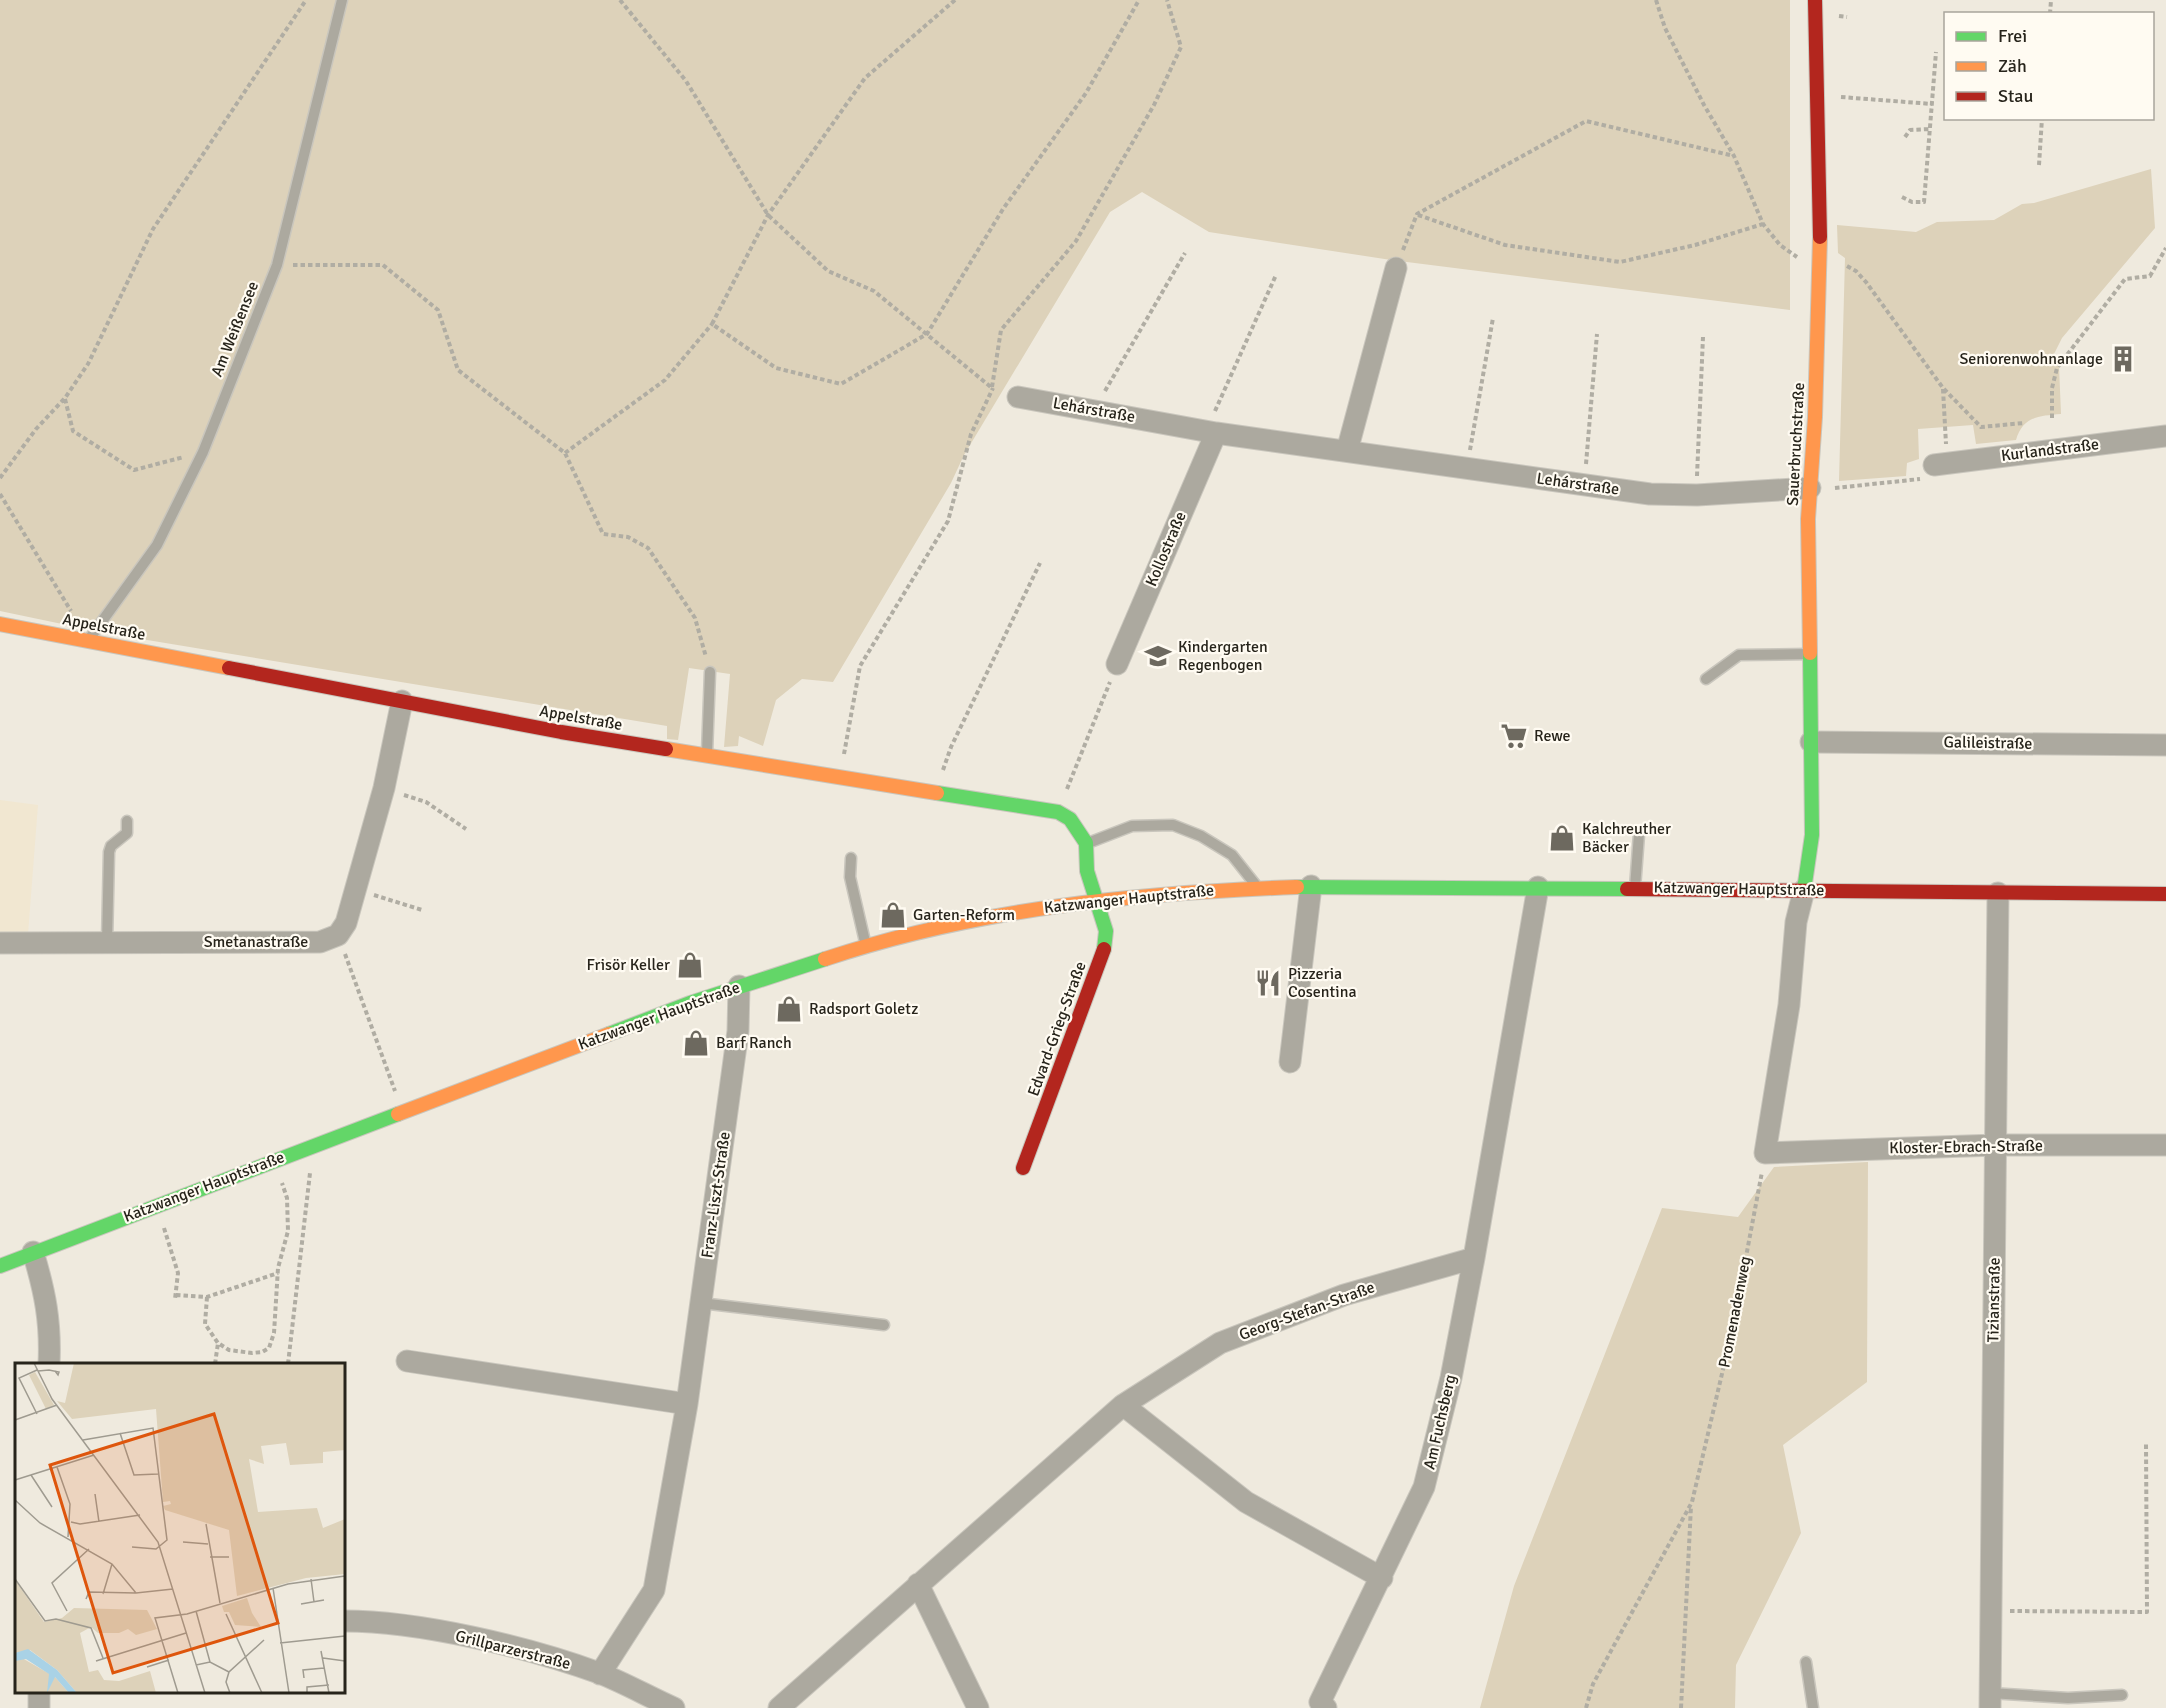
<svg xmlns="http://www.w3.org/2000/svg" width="2166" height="1708" font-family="Signika,sans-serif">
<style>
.built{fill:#f1e7d1}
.green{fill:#ddd2ba}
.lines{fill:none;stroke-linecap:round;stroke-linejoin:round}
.lane-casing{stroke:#c9c6bd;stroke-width:13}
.street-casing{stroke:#c9c6bd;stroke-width:23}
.fast-casing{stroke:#c9c6bd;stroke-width:16}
.slow-casing{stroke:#c9c6bd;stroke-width:16}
.jam-casing{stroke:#c9c6bd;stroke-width:16}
.path{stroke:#b0ada3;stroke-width:4;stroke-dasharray:4.5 3;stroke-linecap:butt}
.lane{stroke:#aca99f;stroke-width:10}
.street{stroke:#aca99f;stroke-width:21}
.fast{stroke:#63d668;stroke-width:14}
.slow{stroke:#ff974d;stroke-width:14}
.jam{stroke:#b3261e;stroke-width:14}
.labels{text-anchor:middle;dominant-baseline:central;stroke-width:4.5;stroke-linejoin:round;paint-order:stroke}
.street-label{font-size:16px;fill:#27241b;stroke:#fffbf2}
.poi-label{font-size:16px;fill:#27241b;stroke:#fffbf2;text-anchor:start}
.inset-road{fill:none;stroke:#9f9b90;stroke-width:1.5}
.view{fill:#de560d;fill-opacity:0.15;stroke:#de560d;stroke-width:3}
.inset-edge{fill:none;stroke:#27241b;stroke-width:3}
</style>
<rect width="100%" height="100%" fill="#efeade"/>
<!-- built -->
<path class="built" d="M0,800L38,805L28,934L0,935Z"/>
<!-- green -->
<path class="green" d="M0,0H1790V310L1391,260L1209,232L1142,192L1110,212L964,455L951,483L833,682L802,679L776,700L763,746L739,736L738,746L724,747L730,674L689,668L678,740L667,739V726L105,633L0,611Z
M2151,169L2155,228L2062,338L2054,354L2059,366L2061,414C2039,416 2023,416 2016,440L1976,444L1973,425L1918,429L1919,459L1907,463L1906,476L1839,481L1845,258L1838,253L1837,225L1916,232L1937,222L1994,220L2022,204L2034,203Z
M1868,1162L1867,1382L1783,1445L1801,1533L1736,1665L1735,1708H1480L1514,1586L1662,1208L1738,1217L1774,1167Z"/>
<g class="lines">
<!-- lane casing -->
<g class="lane-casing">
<path id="lane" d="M90,638L157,545L203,452L277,265L342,0
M1706,679L1739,655L1809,654
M707,753L710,672
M1088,843L1132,826L1173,825L1201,836L1232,855L1255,884
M851,858L850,877L866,946
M1635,888L1639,834
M107,942L109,852L111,846L127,833V821
M701,1303L884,1325
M1806,1662L1813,1708
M1990,1693L2068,1698L2122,1695"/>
</g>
<!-- street casing -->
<g class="street-casing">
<path id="street" d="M1018,397L1216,433L1650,494L1697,495L1810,488
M1347,451L1396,268
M1934,465L2166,436
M1117,664L1216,433
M1811,742L2166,745
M1804,890L1796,922L1789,1005L1765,1153L1996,1145H2166
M0,943L320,942L338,935L346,923L384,788L402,701
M1290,1062L1311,886
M33,1252C45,1292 51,1322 49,1364
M407,1361L687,1404
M1123,1405L1246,1502L1382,1578
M918,1584L978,1708
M344,1621C419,1621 528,1647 599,1673C625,1683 649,1697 674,1708
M600,1674L654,1590L687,1404L738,1031L739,986
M39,1708V1692
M779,1708L1123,1405L1220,1343L1344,1295L1474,1258L1538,887
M1326,1708L1320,1702L1424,1487L1451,1378L1474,1258
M1990,1708L1998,893"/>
</g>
<!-- fast casing -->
<g class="fast-casing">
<path id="fast" d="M937,793L1058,812L1070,819L1086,843L1087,871L1106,931L1104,949
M1297,887L1627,889
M1804,890L1812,835L1810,653
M609,1034L690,1003L825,959
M0,1266L398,1114"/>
</g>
<!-- slow casing -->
<g class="slow-casing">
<path id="slow" d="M0,624L229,668
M1810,653L1808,519L1815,417L1820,237
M666,749L937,793
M825,959C978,908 1138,893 1297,887
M398,1114L609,1034"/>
</g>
<!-- jam casing -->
<g class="jam-casing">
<path id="jam" d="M1815,0L1820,237
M229,668L561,732L666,749
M1627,889L2166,894
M1023,1168L1104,949"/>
</g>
<!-- path -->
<path class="path" d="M620,0L686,81L768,215L828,271L874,291L992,388
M955,0L865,78L768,215L712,324L776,368L841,384L927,334L1003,209L1086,93L1139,0
M1656,0L1665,28L1704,105L1734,156L1763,224L1780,245L1797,257
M2050,14L2051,0
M1839,16L1847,17
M1841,97L1932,104
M1905,137L1910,130L1930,129
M2039,165L2042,118
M1902,197L1912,202H1924L1936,52
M1418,215L1505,245L1620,262L1695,245L1763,224
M1403,250L1417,214L1586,121L1734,156
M293,265H383L438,310L458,370L565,453L603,534L628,537L648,548L695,618L706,657
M1847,266L1856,271L1866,282L1943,388L1981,427L2024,423
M992,387L1001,330L1076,241L1154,105L1181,47L1167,0
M1943,389L1946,444
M1105,391L1185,253
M65,399L73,431L134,470L184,457
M1215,411L1276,275
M2052,418V388L2057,368L2125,279L2150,276L2166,248
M1470,450L1493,318
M565,453L665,380L712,324
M1586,464L1597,334
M1697,476L1703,337
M0,478L36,429L65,398L88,364L153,229L306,0
M1835,488L1920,479
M0,494L71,611
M844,754L860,666L948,521L971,434L993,388
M943,770L951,747L1040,563
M1067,789L1110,682
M404,795L426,802L466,829
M374,895L422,910
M345,954L395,1091
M164,1228L178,1273L175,1299
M176,1295L207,1297L278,1273
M207,1297L205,1324L218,1343L229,1350L252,1353L262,1352L269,1348L274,1333L278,1268L288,1231L287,1198L282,1183
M215,1364L218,1343
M288,1364L310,1173
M2010,1611L2147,1612L2146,1443
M1586,1708L1593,1684L1692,1502L1732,1331L1762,1172
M1681,1708L1691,1506"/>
<!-- lane -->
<use href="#lane" class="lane"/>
<!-- street -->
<use href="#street" class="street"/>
<!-- fast -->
<use href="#fast" class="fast"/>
<!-- slow -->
<use href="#slow" class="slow"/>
<!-- jam -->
<use href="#jam" class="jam"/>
</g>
<!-- icons -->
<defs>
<g id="building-bare" transform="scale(2.07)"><path d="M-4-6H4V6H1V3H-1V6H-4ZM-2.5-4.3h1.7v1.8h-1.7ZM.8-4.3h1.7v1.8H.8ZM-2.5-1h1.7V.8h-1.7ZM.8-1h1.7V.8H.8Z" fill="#6d695f" stroke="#fffbf2" stroke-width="2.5" paint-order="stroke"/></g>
<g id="school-bare" transform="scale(2.07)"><path d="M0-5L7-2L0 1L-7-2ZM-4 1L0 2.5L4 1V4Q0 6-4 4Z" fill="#6d695f" stroke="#fffbf2" stroke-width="2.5" paint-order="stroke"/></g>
<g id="supermarket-bare" transform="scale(2.07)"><path d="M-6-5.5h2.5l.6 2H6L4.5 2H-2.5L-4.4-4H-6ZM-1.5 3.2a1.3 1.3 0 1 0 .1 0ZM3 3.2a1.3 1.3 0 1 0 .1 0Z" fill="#6d695f" stroke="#fffbf2" stroke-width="2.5" paint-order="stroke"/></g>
<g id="shop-bare" transform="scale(2.07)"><path d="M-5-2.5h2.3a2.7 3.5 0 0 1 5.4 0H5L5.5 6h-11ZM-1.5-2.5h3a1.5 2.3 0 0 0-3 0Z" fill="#6d695f" stroke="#fffbf2" stroke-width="2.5" paint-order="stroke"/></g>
<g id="restaurant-bare" transform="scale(2.07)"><path d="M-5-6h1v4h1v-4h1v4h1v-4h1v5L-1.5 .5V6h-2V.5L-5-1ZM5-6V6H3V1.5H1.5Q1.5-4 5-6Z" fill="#6d695f" stroke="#fffbf2" stroke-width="2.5" paint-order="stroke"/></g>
</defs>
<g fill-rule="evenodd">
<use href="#building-bare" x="2123" y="359"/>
<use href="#school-bare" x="1158" y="656"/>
<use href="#supermarket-bare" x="1514" y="736"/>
<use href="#shop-bare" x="1562" y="838"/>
<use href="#shop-bare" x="893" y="915"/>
<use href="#shop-bare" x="690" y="965"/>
<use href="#restaurant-bare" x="1268" y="983"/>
<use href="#shop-bare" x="789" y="1009"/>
<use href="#shop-bare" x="696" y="1043"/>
</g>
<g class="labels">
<!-- street labels -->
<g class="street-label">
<text transform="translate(235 329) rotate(-68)">Am Weißensee</text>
<text transform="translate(1094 410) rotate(10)">Lehárstraße</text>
<text transform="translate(1796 444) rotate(-87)">Sauerbruchstraße</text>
<text transform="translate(2050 450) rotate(-7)">Kurlandstraße</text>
<text transform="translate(1578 484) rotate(8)">Lehárstraße</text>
<text transform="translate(1166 549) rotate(-67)">Kollostraße</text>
<text transform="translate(104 627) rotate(11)">Appelstraße</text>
<text transform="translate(581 718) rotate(10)">Appelstraße</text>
<text transform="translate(1988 743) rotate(1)">Galileistraße</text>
<text transform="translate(1739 889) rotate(1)">Katzwanger Hauptstraße</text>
<text transform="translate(1129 899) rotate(-6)">Katzwanger Hauptstraße</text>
<text x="256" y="942">Smetanastraße</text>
<text transform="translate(659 1016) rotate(-20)">Katzwanger Hauptstraße</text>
<text transform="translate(1057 1029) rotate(-70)">Edvard-Grieg-Straße</text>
<text transform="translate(1966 1147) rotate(-1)">Kloster-Ebrach-Straße</text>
<text transform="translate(204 1187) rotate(-21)">Katzwanger Hauptstraße</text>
<text transform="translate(716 1195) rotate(-82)">Franz-Liszt-Straße</text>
<text transform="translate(1994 1300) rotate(-89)">Tizianstraße</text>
<text transform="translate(1307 1311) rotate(-20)">Georg-Stefan-Straße</text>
<text transform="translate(1735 1312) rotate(-79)">Promenadenweg</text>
<text transform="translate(1440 1422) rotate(-77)">Am Fuchsberg</text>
<text transform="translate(513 1650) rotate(14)">Grillparzerstraße</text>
</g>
<!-- poi labels -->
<g class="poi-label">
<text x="2103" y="359" text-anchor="end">Seniorenwohnanlage</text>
<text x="1178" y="647">Kindergarten<tspan x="1178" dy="18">Regenbogen</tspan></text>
<text x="1534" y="736">Rewe</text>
<text x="1582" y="829">Kalchreuther<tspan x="1582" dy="18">Bäcker</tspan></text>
<text x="913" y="915">Garten-Reform</text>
<text x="670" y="965" text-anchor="end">Frisör Keller</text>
<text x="1288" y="974">Pizzeria<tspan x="1288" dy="18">Cosentina</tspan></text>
<text x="809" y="1009">Radsport Goletz</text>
<text x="716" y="1043">Barf Ranch</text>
</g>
</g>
<!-- overview -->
<g transform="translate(15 1363)">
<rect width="330" height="330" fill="#efeade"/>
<path d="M59,0H330V87L308,89V100L275,102L271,80L246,83L249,101L234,96L243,149L302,145L308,165L330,156V211L291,215L222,233L214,167L150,147L148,143L156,141L155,138L148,139L141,46L57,56L42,38L50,40ZM20,9L39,42L31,46L14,12ZM0,217L29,259L47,255L59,245L132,247L142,266L121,272L113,266L104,270H83L76,264L65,270L74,309L83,307L89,317L104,318L135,308L141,330H62L42,307L15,287L0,290ZM232,235L237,250L246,264L220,262L214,249H209L207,243ZM7,295L40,314L54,330H0V298Z" fill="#ddd2ba"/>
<path d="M13,286L42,307L62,330H54L40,314L32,330L34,311L11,296L0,298V290Z" fill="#a9d2e6"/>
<path class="inset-road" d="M19,0L37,36L143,179L190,330M22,7L4,15L22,51M23,8L34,7L44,9L43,12L40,8M0,57L42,42M105,70L119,112L143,111M68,77L138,65L152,177L141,186L117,184M42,104L55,141L53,174M16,112L37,144M0,117L79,92M80,131L84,159M0,137L25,160L97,201L121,230L158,226M56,159L65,161L125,152M191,161L205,240M168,179L193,181M195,194H214M0,216L30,258L41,256L76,265L88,295M296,216L299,239M258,225L274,330M88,231L97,201M71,236L74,229L121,230M286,241L309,237M52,248L37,220L74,186M181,248L195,299M211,251L247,330M265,280L330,273M306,288L314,330M308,295L330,298M81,298L171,270M181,302L195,299L214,309M132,304L154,297M289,315L288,307L309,305M163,330L140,255L172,251L273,221L330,213M215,330L211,319L214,309L249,277M292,330V324L314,322"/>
<path class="view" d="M199,51L263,260L98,310L35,102Z"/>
<rect width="330" height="330" class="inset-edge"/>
</g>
<!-- legend -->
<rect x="1944" y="12" width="210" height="108" fill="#fffbf2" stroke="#a9a59c" stroke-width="1.5"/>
<rect x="1956" y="32" width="30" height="9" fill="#63d668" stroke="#a9a59c" stroke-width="1.5"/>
<text x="1998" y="42" font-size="18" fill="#27241b">Frei</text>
<rect x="1956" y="62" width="30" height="9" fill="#ff974d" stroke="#a9a59c" stroke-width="1.5"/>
<text x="1998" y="72" font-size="18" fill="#27241b">Zäh</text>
<rect x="1956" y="92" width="30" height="9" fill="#b3261e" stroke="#a9a59c" stroke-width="1.5"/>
<text x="1998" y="102" font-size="18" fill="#27241b">Stau</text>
</svg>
